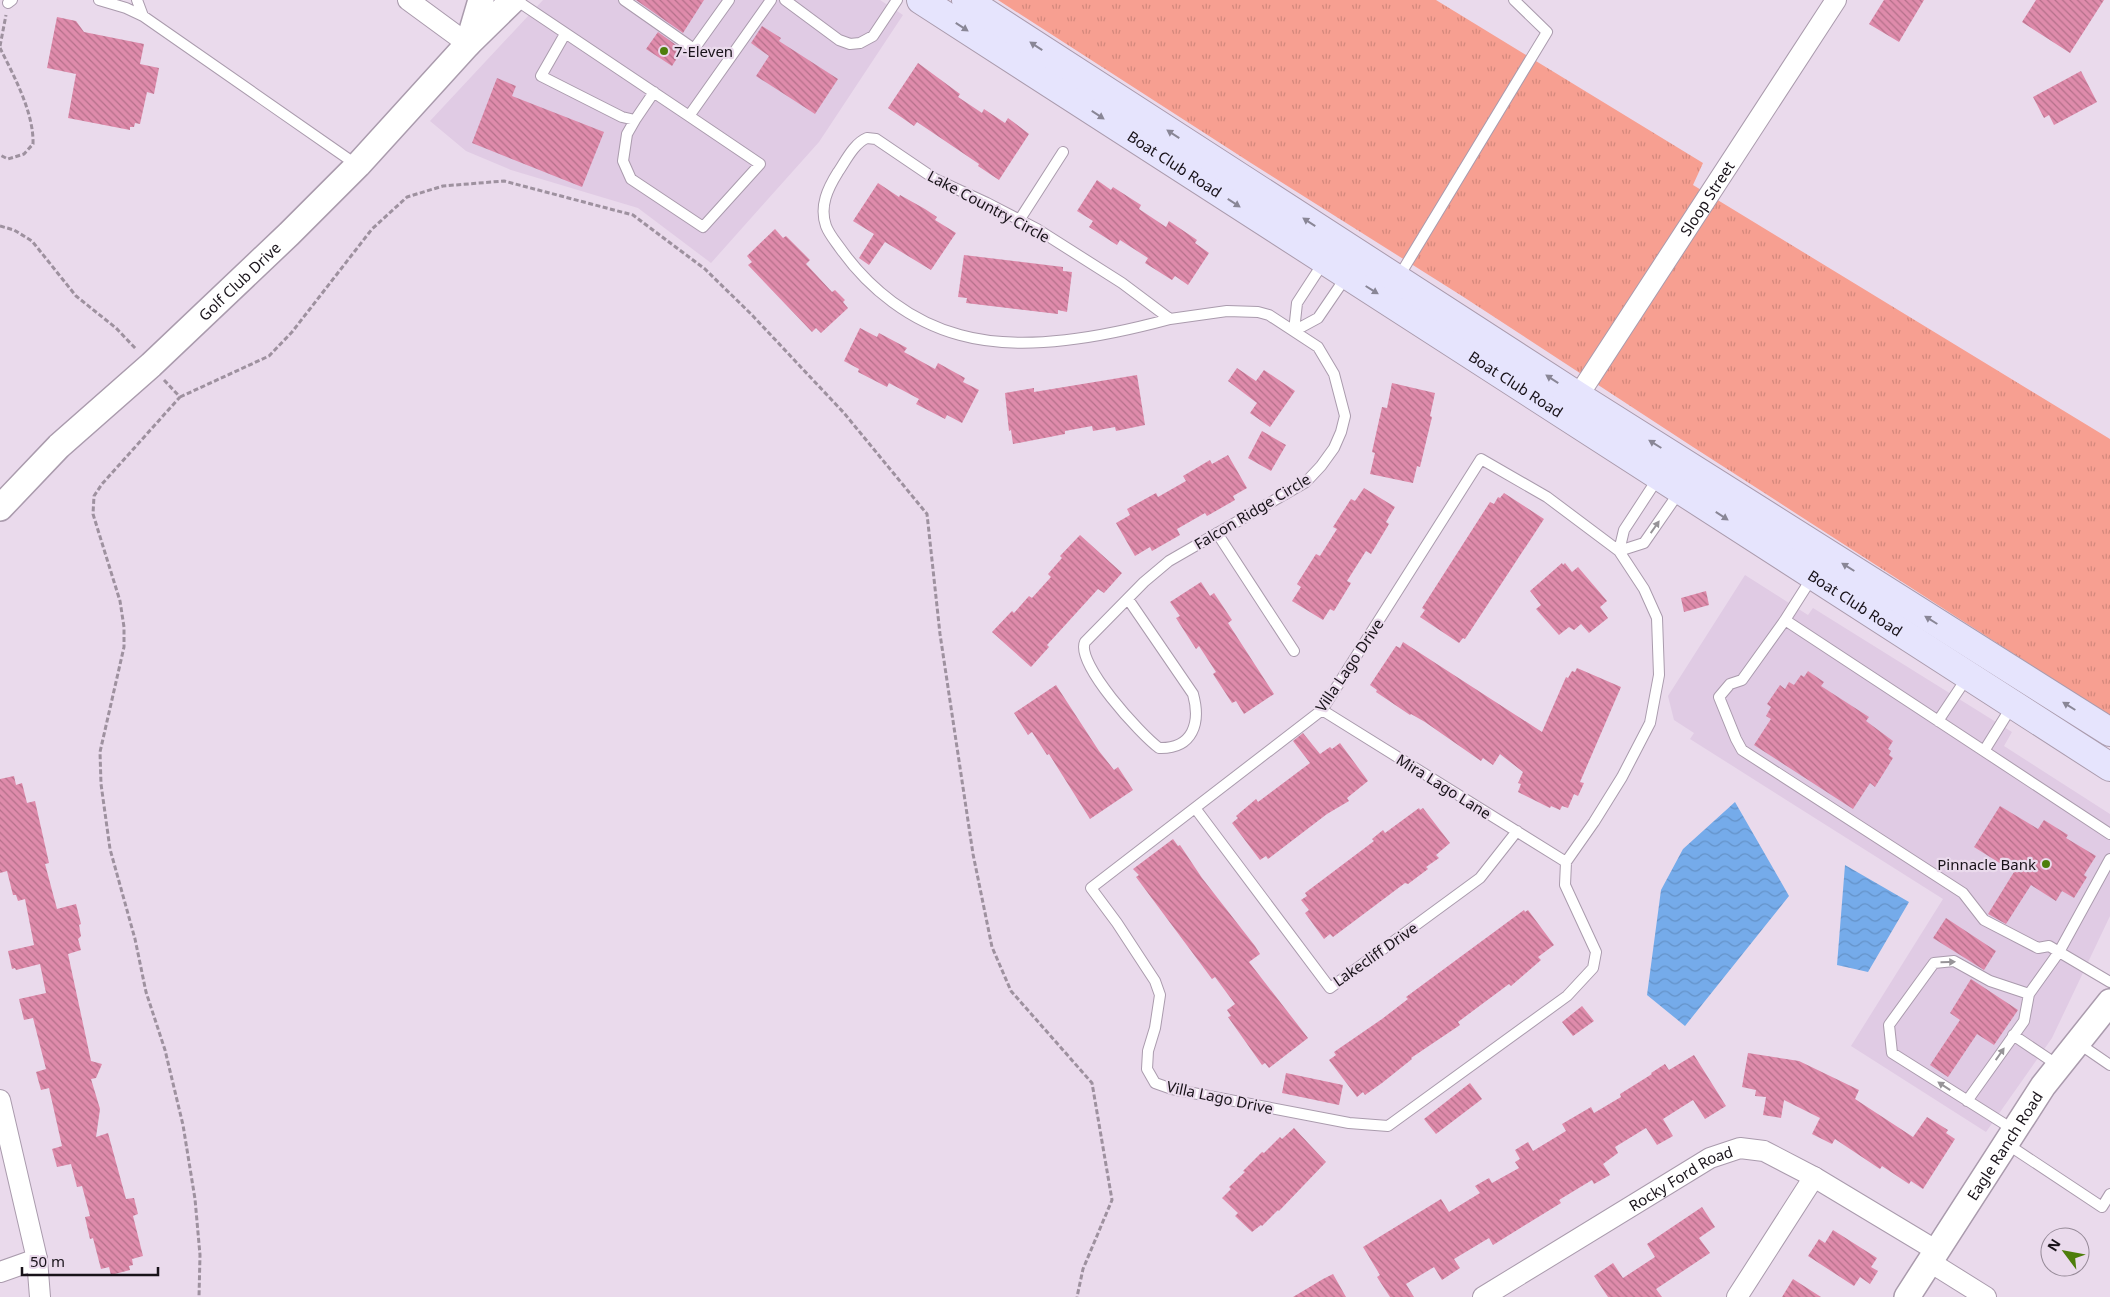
<svg xmlns="http://www.w3.org/2000/svg" width="2110" height="1297" font-family="'Noto Sans',sans-serif">
<style>
.built{fill:#e0cbe4}
.grass{fill:url(#grass-tufts)}
.water{fill:url(#water-waves)}
.building{fill:url(#building-back-hatch)}
.lines{fill:none;stroke-linecap:round;stroke-linejoin:round}
.service-casing{stroke:#aa9bad;stroke-width:12}
.minor-casing{stroke:#aa9bad;stroke-width:22}
.tertiary-casing{stroke:#aa9bad;stroke-width:28}
.secondary-casing{stroke:#aa9bad;stroke-width:30}
.path{stroke:#9e919f;stroke-width:3;stroke-dasharray:5 2.5;stroke-linecap:butt}
.service{stroke:#fff;stroke-width:10}
.minor{stroke:#fff;stroke-width:20}
.tertiary{stroke:#fff;stroke-width:25}
.secondary{stroke:#e6e4fd;stroke-width:28}
.oneway{fill:#898696}
.oneway2{fill:#979498}
.poi-dot{fill:#4d7e0b;stroke:#eadaec;stroke-width:2}
.labels{text-anchor:middle;dominant-baseline:central;stroke-width:4.5;stroke-linejoin:round;paint-order:stroke}
.poi-label{font-size:15px;fill:#181219;stroke:#eadaec;text-anchor:start}
.street-label{font-size:15px;fill:#181219;stroke:#eadaec}
</style>
<defs>
<pattern id="grass-tufts" width="24" height="20" patternUnits="userSpaceOnUse" patternTransform="scale(1.25)"><rect width="24" height="20" fill="#f79f91"/><path d="M3 7l-1-3M5 7V3M7 7l1-3M15 17l-1-3M17 17v-4M19 17l1-3" fill="none" stroke="#d3887c"/></pattern>
<pattern id="water-waves" width="16" height="10" patternUnits="userSpaceOnUse" patternTransform="scale(1.25)"><rect width="16" height="10" fill="#75abea"/><path d="M0 5q4-4 8 0t8 0" fill="none" stroke="#6492c8"/></pattern>
<pattern id="building-back-hatch" width="6" height="6" patternUnits="userSpaceOnUse" patternTransform="scale(1.25)"><rect width="6" height="6" fill="#df8bab"/><path d="M-1 5l2 2M0 0l6 6M5-1l2 2" fill="none" stroke="#b4708a"/></pattern>
</defs>
<rect width="100%" height="100%" fill="#eadaec"/>
<!-- built -->
<path class="built" d="M543,0H880L903,15L819,142L711,263L638,208L511,170L466,151L430,121Z
M1745,575L1808,615L1813,608L2012,732L2004,746L2110,814V916L2052,1038L1986,1132L1851,1046L1943,899L1690,739L1694,733L1674,720L1668,696Z"/>
<!-- grass -->
<path class="grass" d="M998,0H1436L1703,163L1693,185L2110,439V716L1693,447L1462,296L1251,163Z"/>
<!-- water -->
<path class="water" d="M1735,802L1789,896L1685,1026L1647,995L1661,890L1683,849Z
M1845,865L1909,902L1868,972L1837,965Z"/>
<!-- building -->
<path class="building" d="M636,0H704L683,33Z
M1884,0H1924L1899,42L1869,24Z
M2036,0H2104L2070,53L2022,22Z
M57,17L76,21L84,32L144,44L140,64L159,68L154,94L147,92L140,124L135,123L134,127H130V130L68,118L76,74L47,68Z
M762,26L781,38L779,41L838,79L815,114L756,76L769,56L751,43Z
M658,32L676,45L674,47L681,52L672,66L646,49Z
M918,63L960,94L958,97L982,113L984,109L1005,123L1008,118L1029,134L999,180L978,166L979,164L917,122L914,126L888,108Z
M2081,71L2097,102L2054,125L2049,115L2044,118L2033,97Z
M497,78L516,86L512,96L604,132L582,187L472,143Z
M1097,180L1111,190L1113,187L1141,205L1139,209L1166,227L1169,221L1197,240L1195,243L1209,253L1188,285L1175,276L1172,280L1145,263L1148,258L1120,240L1117,245L1089,227L1093,221L1077,211Z
M878,183L899,197L900,195L925,209L937,217L935,220L956,233L931,270L885,242L869,265L859,258L874,234L853,221Z
M775,229L783,238L786,236L810,260L806,264L832,292L835,290L845,300L843,302L848,308L821,333L816,328L812,332L748,265L752,262L747,256Z
M964,255L1063,267V271L1072,272L1067,312L1058,310V314L966,303L967,298L958,297Z
M860,328L877,337L879,333L907,348L904,352L935,369L938,363L965,378L963,382L979,390L962,423L947,415L945,419L916,404L919,399L889,383L887,387L858,372L859,369L844,361Z
M1237,368L1256,381L1264,370L1295,391L1270,427L1250,413L1257,403L1228,381Z
M1137,375L1145,425L1116,431L1115,427L1093,431L1092,426L1065,431V434L1013,444L1011,430L1009,431L1005,393L1034,388V392Z
M1392,383L1435,393L1430,416L1432,417L1420,467L1417,466L1413,483L1370,474L1375,453L1372,452L1382,407L1387,408Z
M1262,431L1286,445L1271,471L1248,458Z
M1228,455L1247,488L1233,496L1235,500L1207,516L1205,513L1177,529L1180,535L1152,551L1150,547L1135,556L1116,523L1130,515L1127,509L1156,493L1158,497L1186,481L1183,476L1210,460L1212,464Z
M1364,488L1395,507L1386,522L1389,524L1371,554L1366,551L1347,581L1351,583L1334,611L1330,609L1323,620L1292,601L1301,587L1297,584L1316,554L1320,556L1337,529L1333,527L1351,499L1355,501Z
M1504,493L1544,519L1465,639L1463,638L1459,643L1420,617L1425,610L1422,608L1490,502L1494,504L1498,497L1500,498Z
M1080,535L1122,573L1104,593L1098,589L1047,645L1049,647L1031,667L992,632L1012,611L1014,613L1029,596L1032,598L1051,577L1048,574L1062,558L1060,556Z
M1562,563L1563,565L1565,563L1572,572L1578,567L1607,601L1600,607L1608,618L1589,633L1581,624L1574,630L1569,627L1559,635L1536,609L1541,605L1530,591Z
M1201,582L1210,596L1214,593L1232,620L1228,623L1274,694L1244,714L1236,701L1232,703L1213,674L1216,672L1199,646L1196,649L1176,618L1180,616L1170,602Z
M1706,591L1709,605L1684,612L1681,598Z
M1403,642L1542,732L1566,677L1568,678L1572,671L1575,672L1577,668L1621,687L1580,782L1584,783L1578,796L1574,794L1568,808L1562,806L1560,810L1551,806L1550,808L1518,792L1521,784L1518,783L1523,772L1500,754L1493,765L1483,758L1481,761L1425,722L1411,714L1410,715L1376,692L1377,690L1370,685L1396,646L1400,648Z
M1808,671L1824,682L1821,686L1869,717L1866,721L1893,741L1888,749L1891,751L1889,755L1893,758L1875,787L1870,783L1853,809L1754,745L1771,719L1766,716L1771,707L1767,704L1780,685L1785,689L1789,682L1794,685L1801,675L1804,677Z
M1056,685L1099,751L1114,770L1118,767L1133,790L1090,819L1049,754L1047,755L1032,732L1028,735L1014,713Z
M1303,733L1320,754L1330,747L1332,749L1340,743L1368,781L1347,798L1349,801L1327,814L1268,859L1266,856L1260,860L1232,823L1238,818L1236,816L1256,799L1258,802L1310,763L1293,741Z
M14,776L16,785L22,783L27,803L35,801L49,863L45,864L57,909L76,904L81,924L79,925L81,936L78,939L81,950L68,954L91,1061L102,1064L96,1078L91,1079L100,1109L96,1137L108,1133L126,1199L134,1198L138,1214L133,1216L143,1256L132,1259L133,1265L129,1266L130,1270L111,1275L109,1267L101,1269L93,1238L90,1239L85,1217L90,1216L82,1186L77,1187L71,1164L57,1167L52,1149L62,1146L49,1088L41,1090L36,1072L46,1069L33,1018L24,1020L19,999L46,993L40,964L16,970L15,968L12,969L8,951L34,945L25,899L18,901L16,895H13L7,871L0,873V779Z
M2000,806L2038,829L2044,820L2068,835L2066,838L2096,856L2084,875L2087,877L2074,898L2062,891L2056,901L2031,885L2006,924L1988,914L2014,872L1974,847Z
M1419,808L1420,810L1423,808L1450,843L1436,855L1439,858L1426,867L1428,869L1408,884L1405,883L1333,937L1330,934L1324,939L1305,913L1309,910L1301,900L1307,896L1305,893L1374,841L1372,839L1383,830L1385,833Z
M1173,839L1178,846L1180,845L1202,878L1255,946L1260,954L1249,962L1308,1038L1269,1068L1265,1063L1262,1065L1228,1017L1231,1016L1227,1010L1235,1004L1215,977L1212,979L1136,877L1139,875L1133,869Z
M1524,910L1525,912L1528,910L1554,945L1538,957L1541,960L1511,986L1509,984L1458,1022L1460,1025L1411,1058L1412,1059L1382,1083L1365,1095L1363,1092L1357,1097L1329,1060L1336,1055L1334,1052L1382,1019L1408,999L1406,997Z
M1946,918L1996,951L1984,970L1933,938Z
M1971,979L2018,1010L1994,1045L1977,1034L1948,1077L1930,1065L1960,1020L1950,1013Z
M1582,1006L1594,1021L1573,1036L1562,1022Z
M1748,1053L1799,1061L1859,1090L1855,1099L1913,1137L1927,1117L1948,1130L1946,1133L1955,1139L1923,1189L1911,1181L1909,1184L1882,1166L1880,1169L1835,1139L1832,1144L1812,1134L1820,1118L1784,1100L1781,1118L1763,1115L1766,1097L1755,1096L1756,1090L1742,1087Z
M1694,1055L1726,1106L1705,1119L1693,1100L1663,1119L1673,1136L1657,1145L1646,1128L1615,1147L1618,1153L1603,1164L1610,1175L1594,1184L1592,1180L1559,1200L1561,1203L1493,1245L1489,1238L1454,1259L1460,1268L1442,1280L1434,1267L1406,1284L1414,1297H1390L1377,1277L1380,1275L1363,1247L1441,1199L1449,1212L1480,1193L1475,1186L1489,1178L1492,1183L1519,1168L1515,1162L1520,1159L1515,1150L1528,1142L1533,1151L1566,1131L1562,1124L1591,1107L1594,1113L1621,1097L1620,1094L1652,1074L1651,1073L1665,1064L1669,1070Z
M1286,1073L1343,1085L1339,1105L1282,1093Z
M1470,1083L1482,1099L1436,1134L1424,1119Z
M1294,1128L1326,1162L1279,1211L1278,1210L1262,1226L1261,1225L1252,1232L1235,1216L1238,1213L1222,1198L1231,1189L1229,1187L1245,1172L1243,1171L1262,1152L1264,1153L1280,1137L1282,1139Z
M1702,1207L1715,1227L1699,1238L1710,1253L1656,1289L1662,1297H1608L1594,1276L1613,1263L1623,1278L1655,1257L1647,1244Z
M1833,1230L1877,1258L1871,1267L1878,1271L1870,1284L1860,1277L1854,1286L1808,1256L1819,1239L1825,1243Z
M1333,1274L1346,1297H1293L1323,1279Z
M1793,1279L1821,1297H1782Z"/>
<g class="lines">
<!-- service casing -->
<g class="service-casing">
<path id="service" d="M99,0L126,8L143,16L357,165
M137,0L143,16
M516,0L689,116L771,0
M624,0L694,49L729,0
M785,0L839,40L850,44L860,43L873,36L897,0
M8,3L12,0
M565,34L541,76L622,117L635,120L654,92
M635,120L627,134L623,161L631,179L703,227L760,164L689,116
M867,138L876,139L935,179L987,203L1037,229L1122,283L1170,319C1107,336 1024,353 960,335C911,322 869,289 840,248C835,241 829,234 826,226C819,206 828,188 838,172C845,162 854,143 867,138Z
M1020,219L1063,152
M1350,248L1348,274L1318,318L1294,331L1297,303L1325,260Z
M1398,278L1547,32L1514,0
M1481,459L1547,497L1619,551L1644,589L1657,618L1659,675L1650,723L1622,777L1594,822L1566,862L1565,885L1596,952L1593,968L1567,996L1388,1126L1349,1123L1172,1089L1155,1083L1147,1069L1148,1051L1155,1028L1160,995L1155,981L1117,923L1091,888L1322,710Z
M1217,533L1294,651
M1619,551L1644,543L1680,491
M1619,551L1624,530L1658,478
M1813,576L1785,620L1742,680L1730,684L1719,697L1736,739L1742,750L1963,893L1984,920L2038,948L2049,946L2110,982
M1128,599L1193,694C1201,723 1193,749 1159,748C1141,735 1075,663 1085,642L1144,582L1169,561L1306,482L1321,466L1334,448L1341,432L1345,416L1334,374L1318,347L1269,315L1258,312L1227,311L1170,319
M1785,620L1984,751
M2012,706L1984,751L2110,834
M1322,710L1566,862
M1938,721L1968,676
M1195,808L1330,988L1480,878L1517,831
M2013,1035L2059,1066
M2078,1043L2110,1065
M1967,1101L2024,1021L2029,994L2059,952L2110,859
M2014,1130L1892,1053L1889,1025L1934,963L1954,961L1990,981L2029,994
M2007,1144L2102,1207L2110,1194"/>
</g>
<!-- minor casing -->
<g class="minor-casing">
<g id="minor">
<path d="M408,0L468,44"/>
<path id="s1" d="M1578,396L1836,0"/>
<path d="M0,1100L37,1259L40,1297"/>
<path d="M1930,1262L1986,1297"/>
<path d="M0,1272L37,1259"/>
<path id="s2" d="M1483,1297L1710,1158L1740,1148L1764,1151L1814,1177L1937,1251"/>
<path d="M1737,1297L1814,1177"/>
</g>
</g>
<!-- tertiary casing -->
<g class="tertiary-casing">
<g id="tertiary">
<path d="M468,44L481,0"/>
<path id="s3" d="M0,508L59,446L151,365L289,234L358,165L468,44L513,0"/>
<path id="s4" d="M1907,1297L2043,1086L2110,1002"/>
</g>
</g>
<!-- secondary casing -->
<g class="secondary-casing">
<g id="secondary">
<path id="s5" d="M921,0L2110,767"/>
<path d="M966,0L1578,396L2110,732"/>
</g>
</g>
<!-- path -->
<path class="path" d="M0,46L6,15
M0,48C14,76 34,113 33,144L24,154L8,159L0,155
M0,226L14,230L32,241L76,296L116,328L136,349
M164,380L180,397L102,484L94,496L93,514L120,601L124,627V647L100,752L101,784L110,849L135,939L146,992L165,1050L183,1125L195,1199L200,1255L199,1297
M180,397L269,356L292,332L372,229L407,197L443,186L504,181L633,215L705,269L752,315L844,413L927,514L940,634L973,854L992,947L1011,991L1092,1083L1112,1200L1083,1269L1077,1297"/>
<!-- service -->
<use href="#service" class="service"/>
<!-- minor -->
<use href="#minor" class="minor"/>
<!-- tertiary -->
<use href="#tertiary" class="tertiary"/>
<!-- secondary -->
<use href="#secondary" class="secondary"/>
</g>
<!-- one-way arrows -->
<defs><path id="oneway-solid" d="M-6-.8H1V-3.2L6.5 0L1 3.2V.8H-6Z" transform="scale(1.25)"/></defs>
<g class="oneway">
<use href="#oneway-solid" transform="translate(962 27) rotate(33)"/>
<use href="#oneway-solid" transform="translate(1036 46) rotate(-147)"/>
<use href="#oneway-solid" transform="translate(1098 115) rotate(33)"/>
<use href="#oneway-solid" transform="translate(1173 134) rotate(-147)"/>
<use href="#oneway-solid" transform="translate(1234 203) rotate(33)"/>
<use href="#oneway-solid" transform="translate(1309 222) rotate(-147)"/>
<use href="#oneway-solid" transform="translate(1372 290) rotate(32)"/>
<use href="#oneway-solid" transform="translate(1552 379) rotate(-147)"/>
<use href="#oneway-solid" transform="translate(1655 444) rotate(-148)"/>
<use href="#oneway-solid" transform="translate(1722 516) rotate(33)"/>
<use href="#oneway-solid" transform="translate(1848 567) rotate(-148)"/>
<use href="#oneway-solid" transform="translate(1931 620) rotate(-148)"/>
<use href="#oneway-solid" transform="translate(2069 706) rotate(-148)"/>
</g>
<g class="oneway2">
<use href="#oneway-solid" transform="translate(1655 527) rotate(-55)"/>
<use href="#oneway-solid" transform="translate(1948 962) rotate(-1)"/>
<use href="#oneway-solid" transform="translate(2000 1054) rotate(-55)"/>
<use href="#oneway-solid" transform="translate(1944 1086) rotate(-147)"/>
</g>
<!-- markers -->
<g class="poi-dot">
<circle cx="664" cy="51" r="5"/>
<circle cx="2046" cy="864" r="5"/>
</g>
<g class="labels">
<!-- poi labels -->
<g class="poi-label">
<text x="674" y="51">7-Eleven</text>
<text x="2036" y="864" text-anchor="end">Pinnacle Bank</text>
</g>
<!-- street labels -->
<g class="street-label">
<text stroke="none"><textPath href="#s5" startOffset="302">Boat Club Road</textPath></text>
<text stroke="none"><textPath href="#s1" startOffset="236">Sloop Street</textPath></text>
<text transform="translate(989 206) rotate(28)">Lake Country Circle</text>
<text stroke="none"><textPath href="#s3" startOffset="330">Golf Club Drive</textPath></text>
<text stroke="none"><textPath href="#s5" startOffset="708">Boat Club Road</textPath></text>
<text transform="translate(1252 511) rotate(-31)">Falcon Ridge Circle</text>
<text stroke="none"><textPath href="#s5" startOffset="1112">Boat Club Road</textPath></text>
<text transform="translate(1349 665) rotate(-56)">Villa Lago Drive</text>
<text transform="translate(1444 786) rotate(32)">Mira Lago Lane</text>
<text transform="translate(1375 954) rotate(-35)">Lakecliff Drive</text>
<text transform="translate(1220 1097) rotate(12)">Villa Lago Drive</text>
<text stroke="none"><textPath href="#s4" startOffset="180">Eagle Ranch Road</textPath></text>
<text stroke="none"><textPath href="#s2" startOffset="231">Rocky Ford Road</textPath></text>
</g>
</g>
<!-- north arrow -->
<g transform="translate(2065 1252) rotate(302)"><circle r="24" fill="#eadaec" stroke="#968a98"/>
<path d="M0-4L9 19L0 12L-9 19Z" fill="#4d7e0b"/>
<text y="-8" font-size="14" font-weight="bold" text-anchor="middle" fill="#181219">N</text>
</g>
<!-- scale -->
<path d="M22 1267v8h136v-8" fill="none" stroke="#181219" stroke-width="2.5"/>
<text x="30" y="1267" font-size="15" fill="#181219" stroke="#eadaec" stroke-width="4" paint-order="stroke">50 m</text>
</svg>
